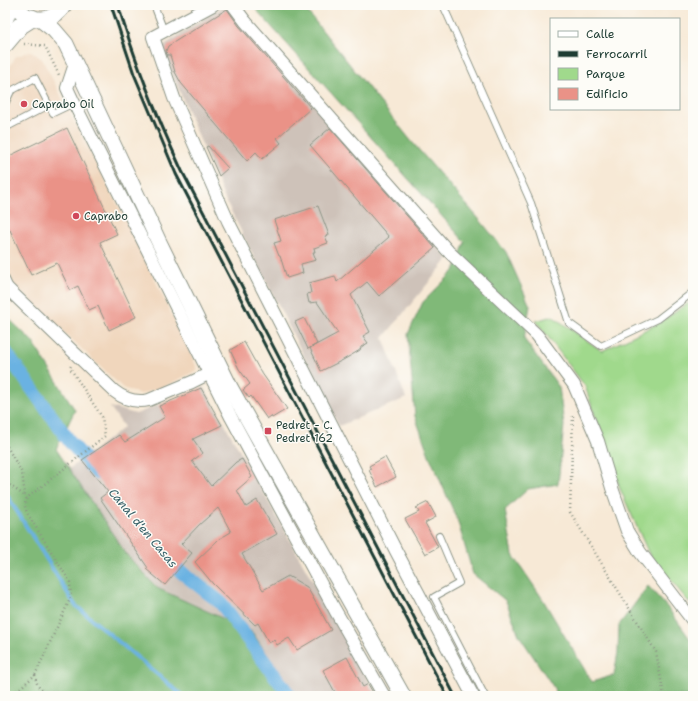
<svg xmlns="http://www.w3.org/2000/svg" width="698" height="701" font-family="'Shantell Sans',sans-serif">
<style>
.built{fill:#f0d6bc}
.industrial{fill:#cec2b9}
.green{fill:#a0d98c;stroke:#608b60}
.forest{fill:#80b978;stroke:#507b56}
.lines{fill:none;stroke-linecap:round;stroke-linejoin:round}
.stream{stroke:#6bb2e2;stroke-width:4}
.canal{stroke:#6bb2e2;stroke-width:14}
.building{fill:#ea9287}
.service-casing{stroke:#8b9385;stroke-width:8}
.minor-casing{stroke:#8b9385;stroke-width:14}
.tertiary-casing{stroke:#8b9385;stroke-width:17}
.secondary-casing{stroke:#8b9385;stroke-width:19}
.path{stroke:#8b9385;stroke-width:2.5;stroke-dasharray:1 3;stroke-linecap:butt}
.service{stroke:#fff;stroke-width:6}
.minor{stroke:#fff;stroke-width:12}
.tertiary{stroke:#fff;stroke-width:15}
.secondary{stroke:#fff;stroke-width:17}
.rail{stroke:#1f3d34;stroke-width:3}
.poi-dot{fill:#d1495b;stroke:#fdfcf7;stroke-width:1.5}
.labels{text-anchor:middle;dominant-baseline:central;stroke-width:3;stroke-linejoin:round;paint-order:stroke}
.poi-label{font-size:11px;fill:#1f3d34;stroke:#fdfcf7;text-anchor:start}
.water-label{font-size:12px;font-style:italic;fill:#366068;stroke:#fdfcf7}
</style>
<rect width="100%" height="100%" fill="#fdfcf7"/>
<filter id="ink" filterUnits="userSpaceOnUse"><feTurbulence type="fractalNoise" baseFrequency=".025" numOctaves="2"/><feDisplacementMap in="SourceGraphic" scale="8" xChannelSelector="R" yChannelSelector="G"/><feConvolveMatrix kernelMatrix="1 2 1 2 8 2 1 2 1" color-interpolation-filters="sRGB"/></filter>
<filter id="wash" filterUnits="userSpaceOnUse"><feTurbulence type="fractalNoise" baseFrequency=".012" numOctaves="4" result="noise"/><feDisplacementMap in="SourceGraphic" scale="16" xChannelSelector="R" yChannelSelector="G"/><feGaussianBlur stdDeviation="0.9" result="paint"/><feColorMatrix in="noise" values="0 0 0 0 0 0 0 0 0 0 0 0 0 0 0 0 0 1.4 0 .05"/><feComposite in="paint" operator="in"/></filter>
<g filter="url(#wash)">
<rect width="100%" height="100%" fill="#f7e9d6"/>
<!-- built -->
<path class="built" d="M31,51L42,59L133,234L198,370L165,386L141,394L123,388L5,276V77L15,57Z"/>
<!-- industrial -->
<path class="industrial" d="M225,5H227L448,259L383,338L406,398L339,426L224,197L161,47Z
M204,387L377,696H295L252,632L158,588L126,554L69,469L124,427L110,407L136,414Z"/>
<!-- green -->
<path class="green" d="M693,300V607L649,554L621,491L585,386L536,321L552,316L602,351L659,323Z"/>
<!-- forest -->
<path class="forest" d="M252,5H302L412,142L479,219L506,252L530,306L524,339L559,387L564,425L558,484L528,489L505,510L513,555L542,598L592,682L614,675L618,652L619,625L648,586L668,608L693,643V696H556L554,688L519,635L506,601L473,574L457,519L429,455L415,416L408,334L423,302L454,271L465,242Z
M5,315L32,341L75,410L56,449L126,554L157,588L252,632L295,696H5Z"/>
<g class="lines">
<!-- stream -->
<path class="stream" d="M5,492L75,605L183,696"/>
<!-- canal -->
<path class="canal" d="M5,351L70,442L97,473
M166,555L180,571L221,603L290,696"/>
</g>
<g id="blocks">
<!-- building -->
<path class="building" d="M227,9L239,26L311,108L277,138L281,143L262,159L256,152L247,161L181,83L175,72L170,55H167L166,51L168,46Z
M67,128L117,234L100,242L136,317L109,330L98,306L89,310L78,286L70,290L57,263L31,275L10,230L5,233V158Z
M330,128L435,248L379,296L367,282L351,295L370,332L363,336L368,343L361,347L360,350L343,360L321,371L310,348L338,333L317,302L309,303L307,294L311,293L309,283L335,276L337,282L389,237L310,145Z
M208,146L228,168L219,176L206,147Z
M318,206L329,235L325,236L328,243L314,248L315,252H313L316,260L301,264L303,273L287,278L280,256H279L274,243L281,241L274,220Z
M304,318L317,344L308,349L295,322Z
M244,342L259,369L287,409L272,418L271,416L267,419L251,396L249,398L243,390L250,384L239,369L230,350Z
M201,388L222,425L193,439L203,453L192,461L211,486L236,462L242,459L252,477L237,490L246,507L257,500L277,534L242,554L263,590L288,576L307,587L331,630L297,650L289,638L277,645L274,640L269,643L258,623L255,625L213,584L195,562L219,539L231,532L218,508L199,525L181,544L192,553L165,585L146,569L148,568L100,498L108,492L82,460L119,435L125,442L165,417L159,406Z
M385,457L396,477L377,487L369,470L371,469L369,466Z
M428,502L436,517L425,523L438,547L425,554L405,519L419,512L416,508Z
M347,657L363,687L368,684L375,696H337L323,670Z"/>
</g>
</g>
<g filter="url(#ink)">
<use href="#blocks" fill-opacity="0" stroke="#8b9385" stroke-width="1"/>
<g class="lines">
<!-- service casing -->
<g class="service-casing">
<path id="service" d="M154,5L164,31
M443,5L531,203L569,323L601,346L658,319L693,292
M5,104L11,91L35,78L53,113L74,103
M5,128L49,105
M5,277L10,288
M439,536L459,583L434,597L485,696
M525,696H527"/>
</g>
<!-- minor casing -->
<g class="minor-casing">
<path id="minor" d="M213,5L153,37L174,98L228,221L396,551L473,696
M233,5L245,21L448,251L537,335L574,385L598,441L612,488L627,531L640,552L693,621
M75,64L67,88L74,103L231,417L335,610L384,696
M5,286L114,391C124,399 136,403 149,400L192,382L216,370"/>
</g>
<!-- tertiary casing -->
<g class="tertiary-casing">
<path id="tertiary" d="M16,5C27,24 53,24 64,5
M40,19L54,30L66,44L158,240L231,389L403,696"/>
</g>
<!-- secondary casing -->
<g class="secondary-casing">
<path id="secondary" d="M5,18L10,5
M5,44L21,25L32,18"/>
</g>
<!-- path -->
<path class="path" d="M24,44L45,46L59,75
M573,416L570,512L656,652L664,696
M5,443L22,473L25,496L27,498
M5,479L8,484L25,496
M35,675C36,685 40,690 49,696
M5,695L9,696
M11,696L35,675L71,597L70,582L29,516C25,510 24,504 27,498L105,436L102,417L70,368L71,366"/>
<!-- service -->
<use href="#service" class="service"/>
<!-- minor -->
<use href="#minor" class="minor"/>
<!-- tertiary -->
<use href="#tertiary" class="tertiary"/>
<!-- secondary -->
<use href="#secondary" class="secondary"/>
<!-- rail -->
<path class="rail" d="M111,5L134,74L176,174L447,696
M118,5C135,62 157,117 182,171L455,696"/>
</g>
</g>
<!-- markers -->
<g class="poi-dot">
<circle cx="24" cy="104" r="4"/>
<circle cx="76" cy="216" r="4"/>
<rect x="264" y="427" width="8" height="8" rx="2"/>
</g>
<g class="labels">
<!-- poi labels -->
<g class="poi-label">
<text x="32" y="104">Caprabo Oil</text>
<text x="84" y="216">Caprabo</text>
<text x="276" y="425">Pedret - C.<tspan x="276" dy="13">Pedret 162</tspan></text>
</g>
<!-- water labels -->
<g class="water-label">
<text transform="translate(143 528) rotate(50)">Canal d'en Casas</text>
</g>
</g>
<!-- margin -->
<rect width="698" height="701" fill="none" stroke="#fdfcf7" stroke-width="20"/>
<!-- legend -->
<rect x="550" y="18" width="130" height="92" fill="#fdfcf7" stroke="#a4b0a9"/>
<rect x="558" y="31" width="20" height="6" fill="#ffffff" stroke="#a4b0a9"/>
<text x="586" y="38" font-size="12" fill="#1f3d34">Calle</text>
<rect x="558" y="51" width="20" height="6" fill="#1f3d34" stroke="#a4b0a9"/>
<text x="586" y="58" font-size="12" fill="#1f3d34">Ferrocarril</text>
<rect x="558" y="68" width="20" height="12" fill="#a0d98c" stroke="#a4b0a9"/>
<text x="586" y="78" font-size="12" fill="#1f3d34">Parque</text>
<rect x="558" y="88" width="20" height="12" fill="#ea9287" stroke="#a4b0a9"/>
<text x="586" y="98" font-size="12" fill="#1f3d34">Edificio</text>
</svg>
